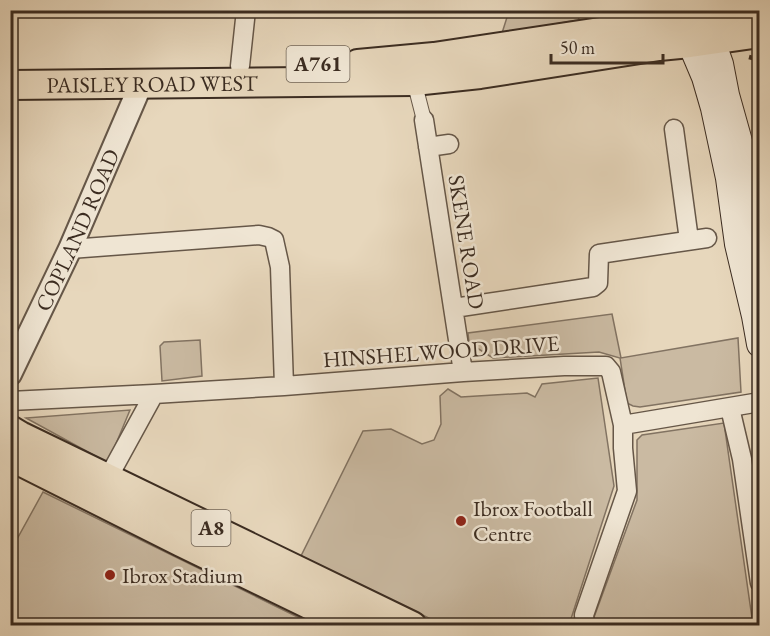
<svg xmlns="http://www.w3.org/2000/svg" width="770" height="636" font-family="'EB Garamond',serif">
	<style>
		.green { fill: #cabaa2; stroke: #827362; stroke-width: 1.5 }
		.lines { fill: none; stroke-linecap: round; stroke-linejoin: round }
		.pedestrian-casing { stroke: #665748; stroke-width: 16 }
		.minor-casing { stroke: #665748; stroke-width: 21 }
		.tertiary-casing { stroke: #665748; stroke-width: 26 }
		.secondary-casing { stroke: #3b2c21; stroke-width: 28 }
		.primary-casing { stroke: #3b2c21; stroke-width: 32 }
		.pedestrian { stroke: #efe5d3; stroke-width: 14 }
		.minor { stroke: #efe5d3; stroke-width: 18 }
		.tertiary { stroke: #efe5d3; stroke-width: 22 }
		.secondary { stroke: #efe5d3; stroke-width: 26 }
		.primary { stroke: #e7d7bc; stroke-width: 28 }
		.rail { stroke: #3b2c21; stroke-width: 4.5; stroke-dasharray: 10 10; stroke-linecap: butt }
		.poi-dot { fill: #8f2418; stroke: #efe5d3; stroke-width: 2 }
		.labels { text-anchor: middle; stroke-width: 5; stroke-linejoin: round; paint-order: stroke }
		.shield { fill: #efe5d3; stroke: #716456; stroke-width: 1.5 }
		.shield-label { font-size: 21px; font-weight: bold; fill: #3b2c21 }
		.street-label { font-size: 22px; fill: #3b2c21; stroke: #efe5d3 }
		.poi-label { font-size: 22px; fill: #3b2c21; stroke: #efe5d3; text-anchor: start }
	</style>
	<rect width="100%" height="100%" fill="#e7d7bc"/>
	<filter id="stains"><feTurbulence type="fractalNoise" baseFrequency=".00333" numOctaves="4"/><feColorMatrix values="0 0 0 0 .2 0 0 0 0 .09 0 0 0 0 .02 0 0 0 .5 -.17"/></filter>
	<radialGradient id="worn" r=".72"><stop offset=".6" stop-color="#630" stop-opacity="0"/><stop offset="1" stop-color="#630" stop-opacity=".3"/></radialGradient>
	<!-- green -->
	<path class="green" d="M509 11H582L578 20 502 33Z
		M612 314 621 358 738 338 741 392 640 407 633 406 627 403 620 358 599 352 493 358 469 343 468 333Z
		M200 340 202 376 162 381 160 346 164 342Z
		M598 378 614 486 569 625H443L301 556 363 431 391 429 422 444 434 440 441 424 440 396 448 389 461 397 527 393 535 397 542 384Z
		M130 410 108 463 26 418Z
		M724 423 753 625 594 626 593 620 637 500V440L642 435Z
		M43 492 314 625H11V550Z"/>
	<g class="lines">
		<defs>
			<path id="pedestrian" d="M414 81 424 120"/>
			<path id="minor" d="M240 66 246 10
				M424 120 463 372
				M674 129 689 240
				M428 147 449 144
				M70 249 259 235 268 237 274 240 280 267 284 386
				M454 308 593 287 598 283 599 254 707 238
				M10 401 154 394 284 386 463 372 564 366H606L611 372 623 425V448L627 491 584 615 585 626
				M730 408 742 459 760 583
				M623 425 760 402
				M103 487 154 394"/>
			<g id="tertiary">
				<path id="s1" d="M10 374 70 249 141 84"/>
			</g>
			<path id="secondary" d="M705 22 720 64 726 95 740 145 751 200 757 242 756 279
				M683 25 705 77 714 108 729 178 738 244 755 316 760 344"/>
			<g id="primary">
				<path d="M358 64 434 57 747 10"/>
				<path id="s2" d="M10 85 414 81 480 74 659 46 690 43 760 33"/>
				<path d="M10 430 20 436 412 626"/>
				<path d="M10 456 181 542 354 626"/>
			</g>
		</defs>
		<!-- pedestrian casing -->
		<use href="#pedestrian" class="pedestrian-casing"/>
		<!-- minor casing -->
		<use href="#minor" class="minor-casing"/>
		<!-- tertiary casing -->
		<use href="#tertiary" class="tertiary-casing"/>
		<!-- secondary casing -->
		<use href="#secondary" class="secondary-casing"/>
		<!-- primary casing -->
		<use href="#primary" class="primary-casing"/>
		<!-- pedestrian -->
		<use href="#pedestrian" class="pedestrian"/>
		<!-- minor -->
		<use href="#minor" class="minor"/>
		<!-- tertiary -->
		<use href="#tertiary" class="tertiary"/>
		<!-- secondary -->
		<use href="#secondary" class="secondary"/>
		<!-- primary -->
		<use href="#primary" class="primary"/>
		<!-- rail -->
		<path class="rail" d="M749 57 760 60"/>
	</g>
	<!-- markers -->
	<g class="poi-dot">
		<circle cx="461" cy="521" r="6"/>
		<circle cx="110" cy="575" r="6"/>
	</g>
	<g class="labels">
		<!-- shield labels -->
		<g class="shield">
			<rect x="286.5" y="46" width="63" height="36" rx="4.5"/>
			<rect x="191.5" y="510" width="39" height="36" rx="4.5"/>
		</g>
		<g class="shield-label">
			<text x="318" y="71">A761</text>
			<text x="211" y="535">A8</text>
		</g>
		<!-- street labels -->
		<g class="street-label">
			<text dy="8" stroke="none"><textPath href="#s2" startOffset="142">PAISLEY ROAD WEST</textPath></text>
			<text dy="8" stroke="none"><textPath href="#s1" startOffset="159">COPLAND ROAD</textPath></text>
			<text transform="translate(467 242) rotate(81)" y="8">SKENE ROAD</text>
			<text transform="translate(441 351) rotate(-4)" y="8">HINSHELWOOD DRIVE</text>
		</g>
		<!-- poi labels -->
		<g class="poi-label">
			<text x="473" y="516">Ibrox Football<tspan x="473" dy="25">Centre</tspan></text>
			<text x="122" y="583">Ibrox Stadium</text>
		</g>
	</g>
	<!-- margin -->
	<rect width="770" height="636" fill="none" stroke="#e7d7bc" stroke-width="36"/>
	<rect x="12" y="12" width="746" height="612" fill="none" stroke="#3b2c21" stroke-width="3"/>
	<rect x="18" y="18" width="734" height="600" fill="none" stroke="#3b2c21" stroke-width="1.5"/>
	<!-- scale -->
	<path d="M551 54v9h112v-9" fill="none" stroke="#3b2c21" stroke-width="3"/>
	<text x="560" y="54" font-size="18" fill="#3b2c21" stroke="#efe5d3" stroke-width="4.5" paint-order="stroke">50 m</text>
	<rect width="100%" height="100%" filter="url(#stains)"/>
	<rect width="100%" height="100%" fill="url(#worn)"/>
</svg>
